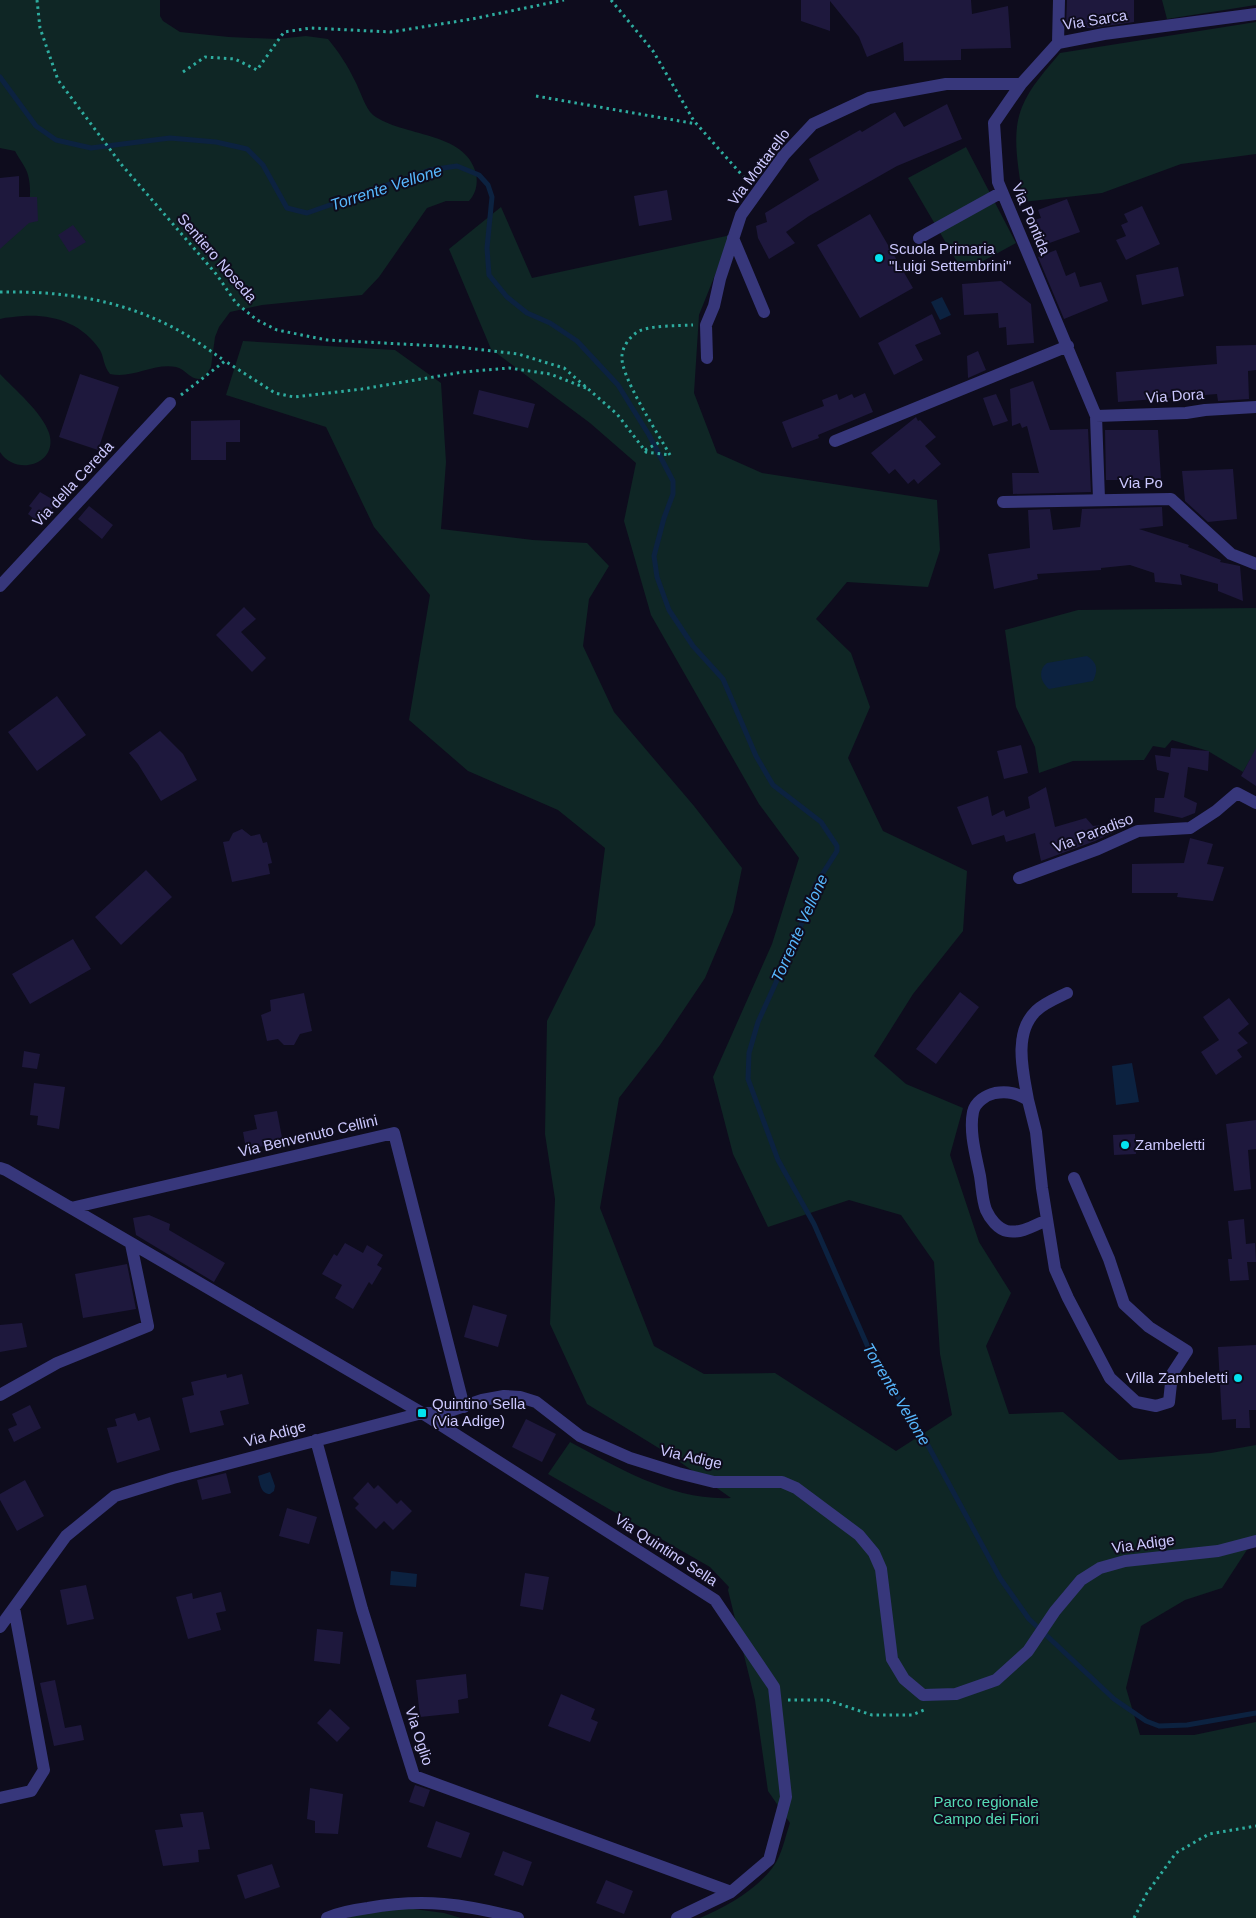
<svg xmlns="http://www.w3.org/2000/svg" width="1256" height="1918" font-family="Arial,sans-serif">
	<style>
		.green { fill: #0f2625 }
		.water { fill: #0c2240 }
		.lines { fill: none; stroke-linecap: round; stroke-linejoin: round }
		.stream { stroke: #0c2240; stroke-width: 5 }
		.building { fill: #1e183d }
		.path { stroke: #2eac9f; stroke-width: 3; stroke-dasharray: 2.5 4; stroke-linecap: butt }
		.minor { stroke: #37377b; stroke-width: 12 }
		.poi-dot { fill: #03e2ef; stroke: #0e0c1d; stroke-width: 2 }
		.labels { text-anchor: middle; stroke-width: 4; stroke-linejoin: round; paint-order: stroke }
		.street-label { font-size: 15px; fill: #ccc8fe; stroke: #0e0c1d }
		.poi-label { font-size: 15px; fill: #ccc8fe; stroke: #0e0c1d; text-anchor: start }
		.park-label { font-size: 15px; fill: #56dcb5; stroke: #0e0c1d }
		.water-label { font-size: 16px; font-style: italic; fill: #57b7fd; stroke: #0e0c1d }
	</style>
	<rect width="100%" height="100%" fill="#0e0c1d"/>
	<!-- green -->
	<path class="green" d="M0 0H160V16L163 21 180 32 229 37 277 39 306 36 328 39C338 51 348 66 355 81 360 90 365 108 373 115 402 137 465 131 476 173 478 184 476 193 469 201H446L427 208 379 277 362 295 262 305 230 312 219 327 215 337 211 367 204 378C192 383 186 369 176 367 153 363 133 379 110 374 103 365 104 357 100 350 82 323 53 314 23 316 15 317 7 317 0 319V247C24 234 35 202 28 175 26 167 19 159 15 151L0 148Z
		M1162 0H1256V5L1167 19Z
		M1256 22V154L1181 164 1102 193 1023 202C1020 173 1010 136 1022 107 1030 87 1046 70 1060 53Z
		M966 147 1016 243 963 272 908 178Z
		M501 207 532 278 731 235 699 315 694 393 717 453 762 473 937 500 940 550 928 587 847 582 816 619 851 653 870 707 848 758 883 831 967 871 963 931 913 994 874 1056 906 1084 963 1108 950 1155 979 1242 1011 1293 986 1346 1009 1414 1063 1412 1119 1460 1211 1453 1256 1445V1536L1222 1588 1185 1600 1141 1626 1126 1688 1140 1735H1194L1256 1722V1918H700C726 1907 756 1890 773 1867 782 1855 785 1837 790 1823L768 1791 755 1700 728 1590 729 1587 710 1567 548 1474 570 1442C619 1468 673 1501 731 1498L670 1455 587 1404 550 1324 555 1199 545 1134 547 1021 595 925 605 848 558 810 468 771 409 720 430 595 374 527 326 427 226 395 243 341 395 350 441 383 446 462 441 529 533 540 587 543 609 566 589 599 583 646 614 712 694 806 742 868 733 912 705 978 660 1045 619 1098 600 1208 654 1346 704 1374 775 1373 896 1451 952 1415 940 1354 934 1262 901 1215 849 1200 768 1227 733 1154 713 1077 772 944 799 858 759 804 651 615 624 521 636 463 590 423 491 349 449 249Z
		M0 374C15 390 42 412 49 433 59 464 16 477 0 452Z
		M1256 608V763L1251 758 1243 772 1208 751 1172 740 1165 748 1153 746 1144 760 1073 761 1039 773 1035 747 1016 707 1005 630 1078 610Z
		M406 1908 444 1913 461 1918H347L360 1914Z"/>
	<!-- water -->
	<path class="water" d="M942 297 951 315 940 320 931 302Z
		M1087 656C1098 663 1098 670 1093 681L1049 689C1041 682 1037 671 1047 663Z
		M1132 1063 1139 1102 1116 1105 1112 1066Z
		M270 1472 275 1486 274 1491 270 1494C261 1494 260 1484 258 1476Z
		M391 1571 417 1574 416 1587 390 1585Z"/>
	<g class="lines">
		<!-- stream -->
		<path class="stream" d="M0 77 36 126 56 140 91 148 170 138 216 142 247 149 263 165 287 208 307 213 430 170 457 166 479 175 488 185 492 197 487 248 489 275 507 297 527 313 550 323 577 341 618 385 649 435 673 481V494L664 518 654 556 657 577 669 610 693 646 723 679 756 756 773 785 821 822 837 846V851L816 884 797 936 758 1022 749 1053 748 1079 778 1160 814 1224 875 1363 918 1427 1000 1578 1029 1619 1114 1699 1146 1721 1159 1726 1187 1725 1256 1713"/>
	</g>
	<!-- building -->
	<path class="building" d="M801 0H971L972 14 1008 6 1011 48 961 49V60L904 61 903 42 867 57 859 37 830 1V31L801 21Z
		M1067 0H1134V22L1092 28H1066Z
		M947 104 962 139 897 166 809 216 786 232 795 243 769 259 758 238 756 226 767 222 765 213 819 180 809 159 860 130 862 132 895 112 904 127Z
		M19 176V197H37L38 221 29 223 0 249V178Z
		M667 190 672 220 639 226 634 196Z
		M1067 199 1080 232 1044 245 1034 220 1041 218 1038 210Z
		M1142 206 1160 244 1126 260 1116 240 1126 236 1121 225 1128 222 1124 214Z
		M870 214 913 288 860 318 817 245Z
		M73 225 86 242 69 252 58 235Z
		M1056 250 1066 276 1075 272 1080 287 1101 282 1108 301 1064 319 1038 257Z
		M1178 267 1184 296 1142 305 1136 275Z
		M1001 281 1031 304 1034 343 1007 345 1006 327 999 328 998 313 964 315 962 284Z
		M932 314 941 334 915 345 923 360 894 375 878 343Z
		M1256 345V370L1248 371 1249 399 1218 401 1217 394 1118 402 1116 372 1217 364 1216 346Z
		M978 351 986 370 968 378 967 356Z
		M80 374 119 387 98 450 59 437Z
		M1033 381 1050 430 1088 429 1091 492 1013 494 1012 473H1039L1027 426 1022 428 1020 423 1012 426 1010 389Z
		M479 390 535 404 528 428 473 414Z
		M865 393 873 412 818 435 819 438 792 448 782 422 824 406 822 400 837 394 839 400 852 394 854 398Z
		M996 394 1008 421 993 426 983 398Z
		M916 417 918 421 920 420 936 437 925 446 941 464 918 484 914 479 908 484 895 469 889 474 871 453Z
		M240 420V442H226V460H191V421Z
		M1105 430H1158L1161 480H1106Z
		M1233 469 1237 519 1208 522 1185 501 1182 471Z
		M40 492 57 502 41 524 28 514 32 508 29 506Z
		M89 506 113 525 102 539 78 519Z
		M1162 507 1163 526 1139 529 1189 545 1188 547 1221 560 1220 562 1240 566 1243 601 1218 591V584L1180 574 1182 585 1155 582 1154 573 1130 565 1101 568V570L1037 574 1038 579 994 589 988 554 1030 548 1028 510 1050 509 1053 530 1080 527 1082 509Z
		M244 607 256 619 241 632 266 658 252 672 216 635Z
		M57 696 86 735 37 771 8 732Z
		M160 731 183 754 197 780 161 801 138 764 129 753Z
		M1021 745 1028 773 1004 779 997 751Z
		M1171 748 1209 751 1208 771 1188 767 1184 797 1197 803 1195 813 1182 818 1154 812 1155 798H1164L1169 773 1157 770 1155 755 1170 757Z
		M1256 748V786L1241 776Z
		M1046 787 1055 827 1086 818 1093 826 1134 821V823L1095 841 1041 861 1035 833 1006 842 1004 835 972 845 957 807 988 796 992 816 1004 810 1006 817 1030 808 1028 797Z
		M242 829 251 836 260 834 263 843 267 842 272 863 268 864 270 874 232 882 223 842 229 841 233 833Z
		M1190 838 1213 844 1207 864 1224 867 1213 901 1177 897 1178 893H1132V864L1184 863Z
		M146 870 172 897 121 945 95 917Z
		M73 939 91 969 30 1004 12 974Z
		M960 992 979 1007 936 1064 916 1049Z
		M304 993 312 1031 300 1034 294 1045H284L278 1039 267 1041 261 1015 271 1011 270 1000Z
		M1229 998 1249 1024 1238 1033 1248 1043 1237 1050 1242 1057 1216 1075 1201 1052 1219 1040 1203 1017Z
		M24 1051 40 1054 37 1069 22 1067Z
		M34 1083 65 1087 59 1129 37 1125 38 1116 30 1115Z
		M277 1111 283 1143 246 1149 243 1132 257 1129 254 1115Z
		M1256 1120V1149L1248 1150 1251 1189 1234 1191 1226 1124Z
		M1135 1134 1136 1154 1114 1155 1113 1135Z
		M149 1215 170 1224 169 1230 225 1263 214 1282 136 1235 133 1218Z
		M1244 1219 1246 1244 1255 1243 1256 1262H1247L1249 1280 1230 1281 1228 1259H1232L1228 1221Z
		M345 1243 363 1253 367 1245 383 1255 377 1265 382 1268 372 1285 369 1282 353 1309 335 1298 342 1285 322 1274 334 1254 337 1256Z
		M127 1264 136 1309 83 1318 75 1274Z
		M473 1305 507 1315 498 1347 464 1337Z
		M22 1323 27 1347 0 1352V1325Z
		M1256 1345V1410H1249L1250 1428H1236V1419L1222 1420 1218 1347Z
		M226 1374 227 1378 242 1374 249 1404 220 1411 224 1425 190 1433 182 1398 194 1395 191 1382Z
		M30 1405 41 1428 14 1442 8 1429 17 1425 12 1414Z
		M135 1413 138 1421 150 1417 160 1450 117 1463 107 1428 117 1426 115 1419Z
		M526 1419 556 1434 542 1462 512 1447Z
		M226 1473 231 1493 202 1500 197 1480Z
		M25 1480 44 1516 17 1531 0 1500V1494Z
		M368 1482 374 1489 378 1485 397 1504 401 1500 412 1511 393 1530 384 1521 376 1529 355 1508 359 1504 353 1498Z
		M287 1508 317 1517 309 1544 279 1536Z
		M525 1573 549 1577 543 1610 520 1606Z
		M86 1585 94 1619 67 1625 60 1590Z
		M221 1592 226 1611 216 1613 221 1630 188 1639 176 1597 192 1593 193 1599Z
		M317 1629 343 1632 340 1664 314 1661Z
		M466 1674 468 1698 458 1700 459 1713 420 1717 416 1680Z
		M55 1680 65 1728 81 1725 84 1740 54 1746 40 1683Z
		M561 1694 595 1709 591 1719 598 1722 590 1742 548 1726Z
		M330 1709 350 1728 337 1742 317 1723Z
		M415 1785 430 1790 424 1807 409 1802Z
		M310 1788 343 1794 338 1834 315 1833V1821L307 1819Z
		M203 1812 210 1849 198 1850 199 1862 163 1866 155 1830 183 1827 180 1814Z
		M436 1821 470 1833 461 1858 427 1847Z
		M503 1851 532 1862 523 1886 494 1875Z
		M272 1864 280 1887 245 1899 237 1875Z
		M606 1880 633 1891 624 1914 596 1903Z"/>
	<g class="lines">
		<!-- path -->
		<path class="path" d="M37 0 40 28 58 80 121 164 217 275 236 303 257 320 277 330 327 340 458 347 518 354 564 368 617 414 646 452 670 455
			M611 0 653 51 694 121 749 183
			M183 72 205 57 235 59 257 70 284 32 311 28 391 32 472 19 564 0
			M536 96 697 124
			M0 292C57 291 112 298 164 323 186 333 206 348 225 361
			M181 395 225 361 275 393 294 397 362 389 463 372 509 368 550 374 586 388
			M645 450 662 441
			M670 455C659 435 619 375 622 355 623 346 630 336 639 331 653 325 677 326 693 325
			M788 1700H827L872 1715H912L924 1710
			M1134 1918 1147 1893 1176 1853 1209 1834 1256 1826"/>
		<!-- minor -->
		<path class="minor" d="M1059 0 1058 43 1021 84 994 123 998 182 1096 416 1099 499
			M1058 43 1104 34 1256 14
			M733 238 764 312
			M919 238 1002 192
			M707 358 706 325 714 306 720 279 741 215 784 155 813 124 869 98 946 84H1021
			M1096 416 1186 413 1205 410 1256 407
			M835 441 1068 346
			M1003 502 1171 499 1231 554 1256 564
			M0 586 170 403
			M1019 878 1098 849 1138 831 1190 828 1216 811 1237 793 1256 803
			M1028 1100C1023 1072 1013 1033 1036 1011 1044 1003 1057 998 1067 993
			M0 1168 6 1170 422 1413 715 1600 774 1687 786 1797 769 1860 731 1892 677 1918
			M71 1208 394 1133 464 1407
			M1047 1220C1035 1225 1021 1234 1007 1231 998 1229 990 1219 986 1210 982 1199 982 1188 980 1176 976 1156 969 1132 973 1112 975 1102 986 1095 995 1093 1008 1091 1017 1093 1028 1100L1036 1132 1042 1188 1055 1269 1068 1298 1110 1378 1136 1402 1156 1406 1169 1402 1172 1374 1187 1351 1149 1327 1124 1304 1109 1259 1074 1178
			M0 1395 57 1363 148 1326 131 1244
			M316 1440 362 1609 414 1776 731 1892
			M0 1627 66 1536 115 1496 173 1478 422 1413H444L482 1400 504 1396 520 1397 536 1402 580 1436 630 1458 678 1473 714 1482H782L796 1488 859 1535 874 1553 881 1569 892 1659 904 1679 923 1695 956 1694 996 1680 1028 1651 1055 1611 1081 1580 1100 1568 1125 1561 1218 1551 1256 1541
			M0 1798 31 1791 44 1770 14 1608
			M327 1918C340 1912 353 1910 368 1908 424 1898 464 1904 518 1918"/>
	</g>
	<!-- markers -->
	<g class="poi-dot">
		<circle cx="879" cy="258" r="5"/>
		<circle cx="1125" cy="1145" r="5"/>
		<circle cx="1238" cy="1378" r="5"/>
		<rect x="417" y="1408" width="10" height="10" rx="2.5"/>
	</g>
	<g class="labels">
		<!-- street labels -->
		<g class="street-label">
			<text transform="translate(1095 20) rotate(-9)" y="5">Via Sarca</text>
			<text transform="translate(759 167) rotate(-53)" y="5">Via Mottarello</text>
			<text transform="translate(1031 219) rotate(67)" y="5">Via Pontida</text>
			<text transform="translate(217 258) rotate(49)" y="5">Sentiero Noseda</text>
			<text transform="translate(1175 396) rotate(-4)" y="5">Via Dora</text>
			<text x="1141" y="488">Via Po</text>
			<text transform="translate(73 484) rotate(-47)" y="5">Via della Cereda</text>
			<text transform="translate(1093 833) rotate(-21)" y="5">Via Paradiso</text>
			<text transform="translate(308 1136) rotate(-13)" y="5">Via Benvenuto Cellini</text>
			<text transform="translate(275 1434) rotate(-15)" y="5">Via Adige</text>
			<text transform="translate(691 1457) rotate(13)" y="5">Via Adige</text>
			<text transform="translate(1143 1544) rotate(-8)" y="5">Via Adige</text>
			<text transform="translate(666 1550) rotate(33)" y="5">Via Quintino Sella</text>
			<text transform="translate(419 1736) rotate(72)" y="5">Via Oglio</text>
		</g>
		<!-- poi labels -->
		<g class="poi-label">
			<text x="889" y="254">Scuola Primaria<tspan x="889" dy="17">"Luigi Settembrini"</tspan></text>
			<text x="1135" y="1150">Zambeletti</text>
			<text x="1228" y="1383" text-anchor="end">Villa Zambeletti</text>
			<text x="432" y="1409">Quintino Sella<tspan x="432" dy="17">(Via Adige)</tspan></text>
		</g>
		<!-- park labels -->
		<g class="park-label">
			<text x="986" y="1807">Parco regionale<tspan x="986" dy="17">Campo dei Fiori</tspan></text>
		</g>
		<!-- water labels -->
		<g class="water-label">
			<text transform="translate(386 187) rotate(-18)" y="6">Torrente Vellone</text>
			<text transform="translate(799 928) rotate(-66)" y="6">Torrente Vellone</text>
			<text transform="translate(897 1394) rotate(59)" y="6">Torrente Vellone</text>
		</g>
	</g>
</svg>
